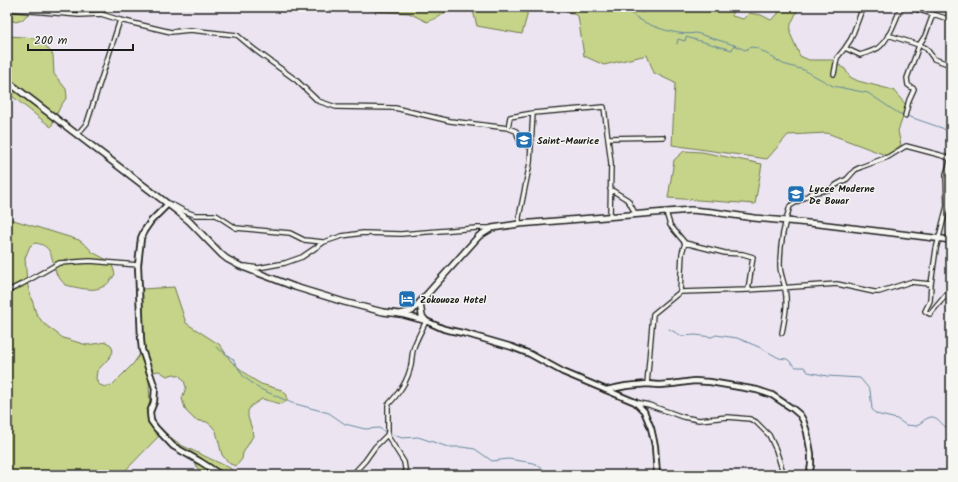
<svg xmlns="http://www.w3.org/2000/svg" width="958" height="482" font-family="Kalam,sans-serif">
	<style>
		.green { fill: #c5d488; stroke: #707852 }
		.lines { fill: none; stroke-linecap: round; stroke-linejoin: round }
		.stream { stroke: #65869e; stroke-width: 1 }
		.minor-casing { stroke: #1c1c1c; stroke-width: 6 }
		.tertiary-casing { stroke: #1c1c1c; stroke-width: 8 }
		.secondary-casing { stroke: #1c1c1c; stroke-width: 8 }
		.minor { stroke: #f6f6f2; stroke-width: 3.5 }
		.tertiary { stroke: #f6f6f2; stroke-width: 4.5 }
		.secondary { stroke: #f6f6f2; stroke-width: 5 }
		.labels { text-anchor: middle; stroke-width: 3; stroke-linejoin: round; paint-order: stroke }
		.poi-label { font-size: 10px; font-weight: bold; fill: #1c1c1c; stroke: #f6f6f2; text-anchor: start }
	</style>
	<rect width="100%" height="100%" fill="#ece5f1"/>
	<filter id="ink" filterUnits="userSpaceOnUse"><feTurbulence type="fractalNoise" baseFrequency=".025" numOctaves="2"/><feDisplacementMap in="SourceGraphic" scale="8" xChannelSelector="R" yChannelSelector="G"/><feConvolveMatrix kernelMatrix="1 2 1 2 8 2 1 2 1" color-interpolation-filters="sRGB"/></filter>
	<g filter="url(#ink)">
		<!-- green -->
		<path class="green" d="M7 7H43L39 10 27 15 22 20 16 22 7 19Z
			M370 7H527V16L522 34 477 26 473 11 468 7 449 9 439 17 427 22 409 13 374 11Z
			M557 7H635L643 13 648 7H662L669 12 682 7H705L711 9 712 7H732V16L743 19 749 13 761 15 771 20 778 14 779 7H799L791 24 790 33 800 56 809 60H832L845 69 850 77 858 81 893 90 907 106 898 131 901 145 888 156 827 133 788 135 767 159 672 145 675 83 654 73 647 55 604 65 584 56 578 16Z
			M7 35 10 36 35 38 45 45 53 55 54 74 66 89 67 97 60 107 51 127 7 92Z
			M684 151 702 152 762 164 755 204 668 198 674 160Z
			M7 218 79 240 88 247 92 252 111 262 115 274C103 296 85 289 65 285 63 282 59 278 57 275 51 261 54 245 35 243L30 246 25 258 27 283 36 313 43 323 63 338 87 345 106 342 111 345 113 351 110 357 97 371 96 378 98 384 105 387 111 386 133 364 140 354 142 289 174 287 186 323 220 345 231 361 251 378 261 384 282 390 287 395V401L281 404 262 399 251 406 248 411V417L252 429 253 436 243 453 242 459 236 466 230 464 222 455 216 431 212 426 207 422 195 420 186 411 182 399 186 387 184 381 180 376 174 374 167 376 159 371 152 372 149 377 150 421 181 445 230 468 237 475H202L194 462 159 436 121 475H7Z"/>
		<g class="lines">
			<!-- stream -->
			<path class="stream" d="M623 7C630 12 636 18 644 22 658 29 681 36 696 33L734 45 745 50 751 47 757 48 783 64 804 70 833 86 868 93 898 113 904 115
				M677 44 678 39 685 41 686 37 732 50 734 45
				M907 116 942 128 951 133
				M669 329 682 336 695 335 712 337 716 335 737 338 759 347 779 358 787 359 796 367H804L808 372 827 376 860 378 870 390 872 409 876 414 897 419 906 425 917 426C936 409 935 419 951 432
				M216 347 233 359 243 376 258 388 292 403 329 413 345 424 365 429 379 428 386 432
				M389 433 402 438 418 437 448 447H462L475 449 492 461 508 459 534 463 546 471 559 475"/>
			<defs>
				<path id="minor" d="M909 7 933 14 951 20
					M7 9 79 15 101 14 120 20 171 32 190 30 237 35 255 50 296 80 318 101 336 107 395 108 450 121 508 128 510 117 533 113 604 107 611 163 610 217
					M888 35 919 45 926 48 934 59 951 65
					M845 48 860 55C866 53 873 51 878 48 889 40 896 19 901 7
					M834 74 837 58 845 48 851 39 863 7
					M905 116 909 100 914 89 908 85 907 78 916 54 919 45 925 36 933 14
					M508 128 516 131 520 142 530 147
					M76 134 81 130 87 123 120 20
					M608 138 663 137
					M951 159 946 174 947 206 936 249 931 284 930 301 925 311 926 312 930 314 951 289
					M610 189 628 200 636 215
					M169 204 175 206 184 211 195 215H216L236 228 290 233 304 240 323 242
					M666 212 670 225 685 243 725 253 743 254 753 257 748 290
					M519 224V217L530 163 533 113
					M245 266 258 268 285 263 302 257 324 242 342 236 363 233 401 234 477 228H491
					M7 290H10L22 284 59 263 90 261 138 265
					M680 292 748 290 837 284 874 292H879L910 282 931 284
					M782 333C785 316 788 306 785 289 784 280 780 275 780 265 780 246 784 224 790 206L812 193 831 189 836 185 847 179 855 170 861 167 888 157 906 146 940 155 951 159
					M647 384 653 314 680 292 682 253 685 243
					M635 402 649 405 683 417 699 420 728 417 750 419 756 422 769 435 776 450 782 469 786 475
					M387 435 404 462 406 475
					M352 475 365 461 375 447 387 435 388 432V405C399 393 408 381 411 365 412 359 412 352 414 347 417 338 422 330 426 321"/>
				<path id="tertiary" d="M168 204 151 221 144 231 141 238 138 265 141 340 142 350 155 388 154 402 150 412 151 421 156 428 173 446 201 462 221 475
					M400 314 426 321 444 329 467 334 512 347 530 354 563 372 635 402 644 411 651 428 655 446 657 475
					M606 390 626 386 647 384 659 385 672 384 694 381 710 382 757 390 772 395 793 409 800 415 803 420 807 432 811 454V465L809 475"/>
				<path id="secondary" d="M7 81 177 211 189 221 222 255 227 259 240 266 295 287 344 302 383 312 400 314 412 311 470 246 479 236 492 228 519 224 691 210 713 212 754 218 819 224 951 240
					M420 303 422 316 426 321"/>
			</defs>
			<!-- minor casing -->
			<use href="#minor" class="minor-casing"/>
			<!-- tertiary casing -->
			<use href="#tertiary" class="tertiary-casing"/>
			<!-- secondary casing -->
			<use href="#secondary" class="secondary-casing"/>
			<!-- minor -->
			<use href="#minor" class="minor"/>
			<!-- tertiary -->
			<use href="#tertiary" class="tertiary"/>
			<!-- secondary -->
			<use href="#secondary" class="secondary"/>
		</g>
	</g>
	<!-- icons -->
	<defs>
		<symbol id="school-square" viewBox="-11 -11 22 22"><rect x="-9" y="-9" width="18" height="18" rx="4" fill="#1f6fb2" stroke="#f6f6f2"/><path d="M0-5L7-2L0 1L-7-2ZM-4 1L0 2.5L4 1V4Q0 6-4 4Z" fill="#fff"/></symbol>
		<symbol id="hotel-square" viewBox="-11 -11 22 22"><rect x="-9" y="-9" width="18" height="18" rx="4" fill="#1f6fb2" stroke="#f6f6f2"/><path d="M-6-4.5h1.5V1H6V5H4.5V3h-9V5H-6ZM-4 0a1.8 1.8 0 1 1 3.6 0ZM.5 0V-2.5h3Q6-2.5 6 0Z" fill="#fff"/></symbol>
	</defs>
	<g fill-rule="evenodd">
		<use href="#school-square" x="514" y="130" width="20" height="20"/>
		<use href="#school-square" x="786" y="184" width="20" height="20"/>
		<use href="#hotel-square" x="397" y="289" width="20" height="20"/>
	</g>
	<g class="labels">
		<!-- poi labels -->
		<g class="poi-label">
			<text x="537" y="144">Saint-Maurice</text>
			<text x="809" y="192">Lycee Moderne<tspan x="809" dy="12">De Bouar</tspan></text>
			<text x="420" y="303">Zokouozo Hotel</text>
		</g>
	</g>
	<!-- margin -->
	<rect width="958" height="482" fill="none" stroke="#f6f6f2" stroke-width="24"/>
	<rect x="12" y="12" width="934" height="458" fill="none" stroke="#1c1c1c" stroke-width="1.5" filter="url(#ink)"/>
	<!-- scale -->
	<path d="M28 44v6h105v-6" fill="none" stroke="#1c1c1c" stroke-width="2"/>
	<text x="34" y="44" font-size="12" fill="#1c1c1c" stroke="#f6f6f2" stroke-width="3" paint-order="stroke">200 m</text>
</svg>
